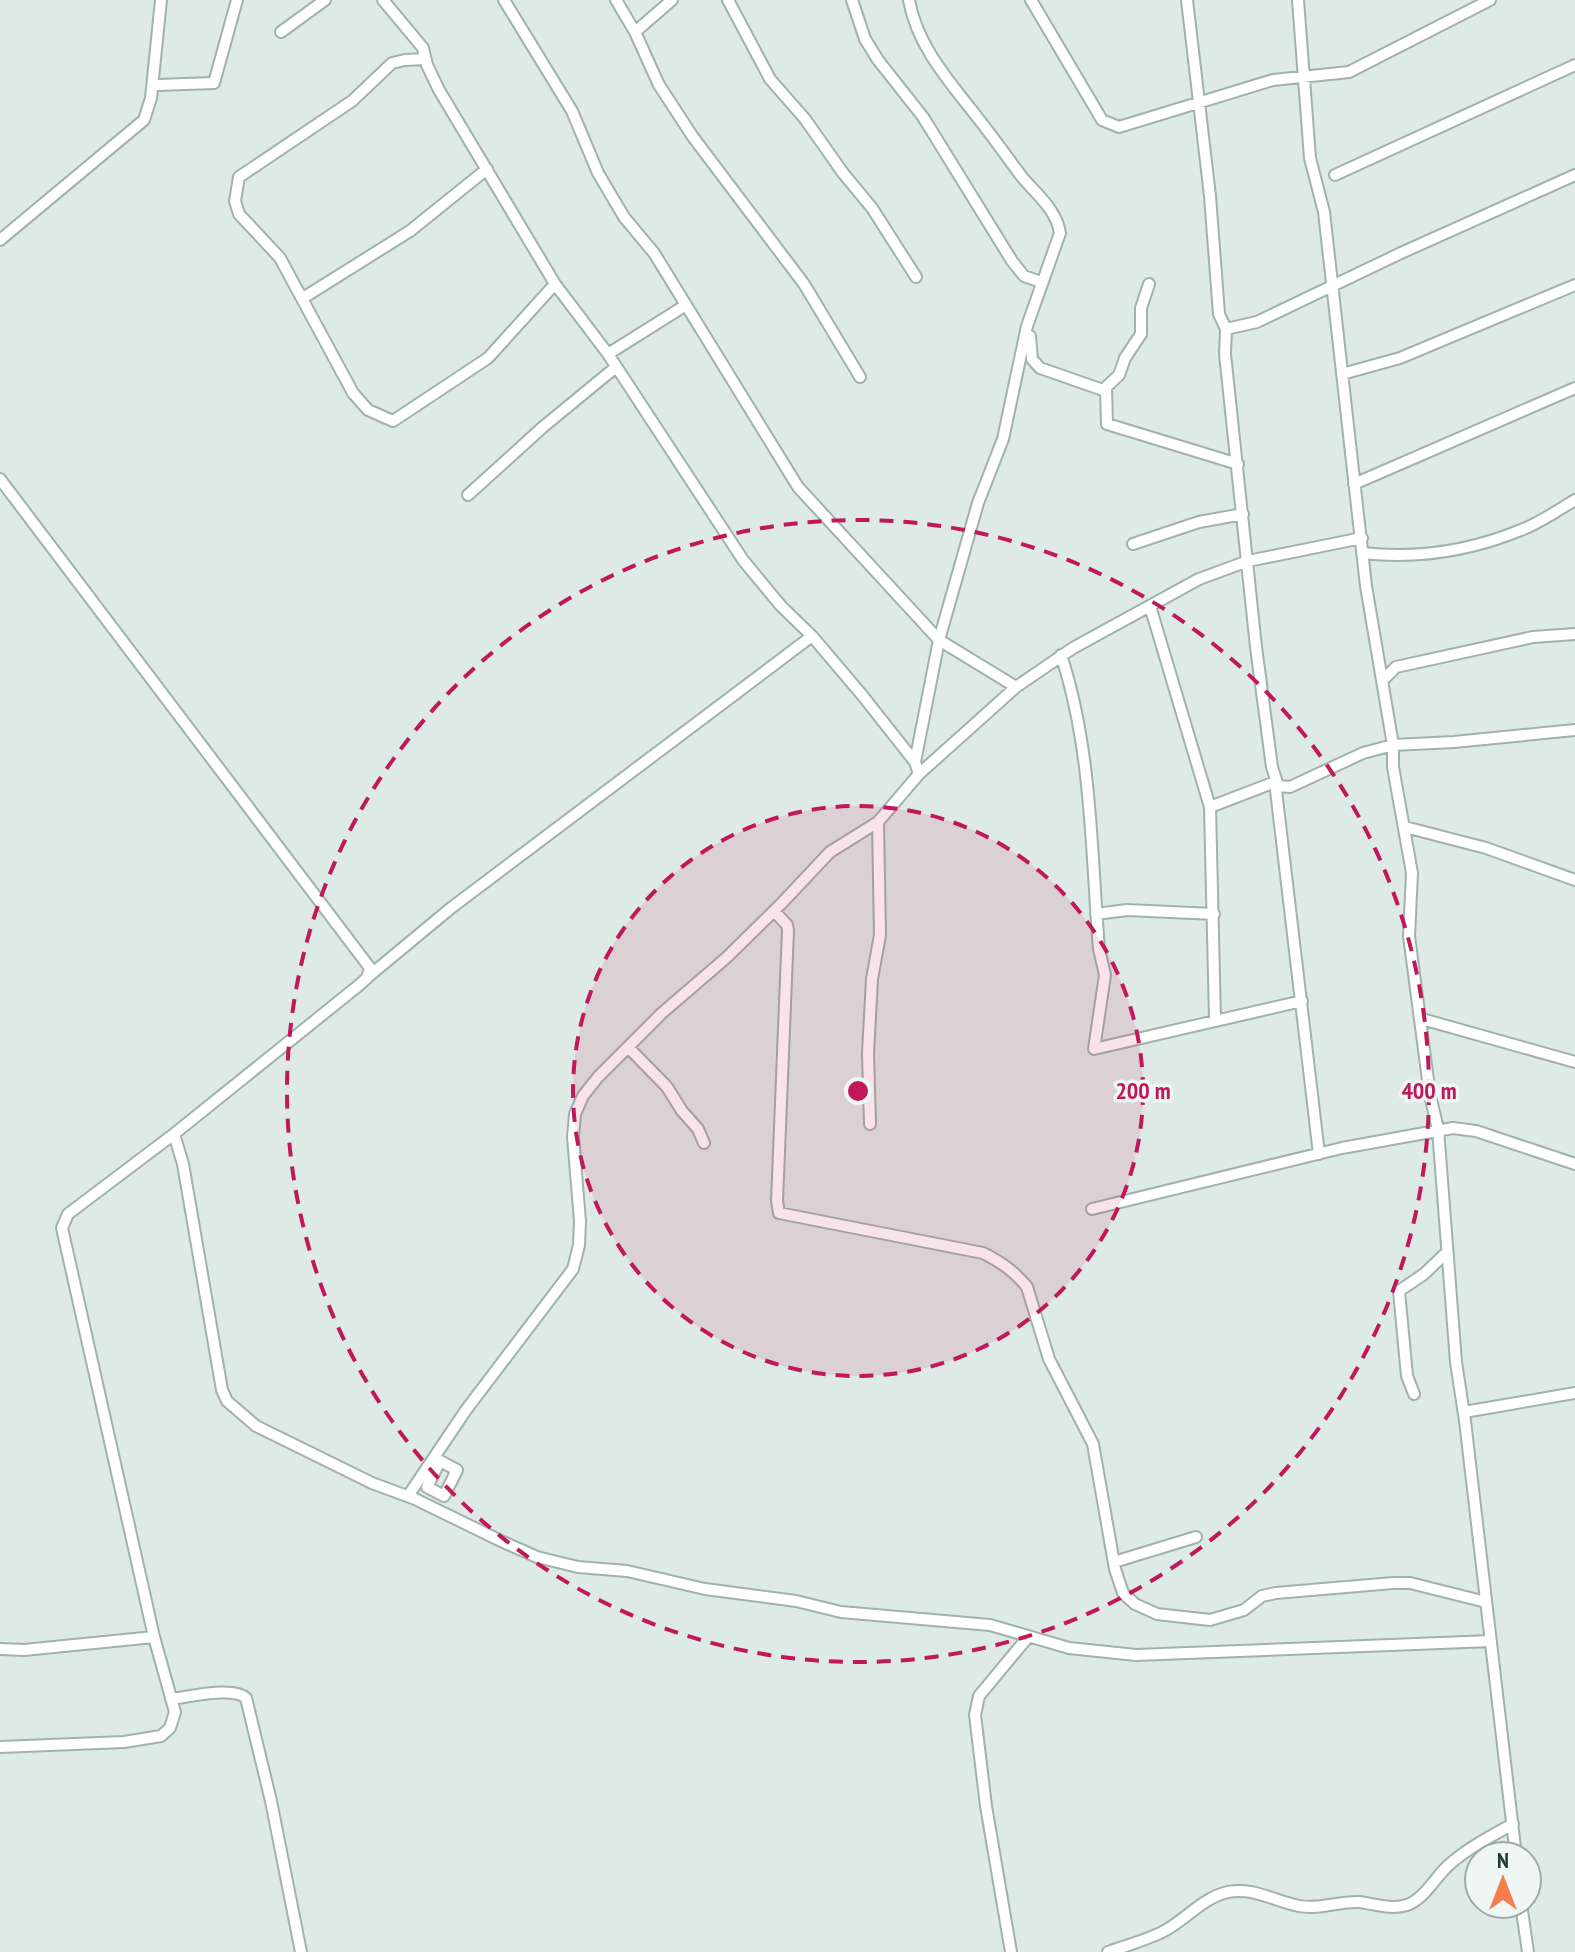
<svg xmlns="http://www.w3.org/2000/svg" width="1575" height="1952" font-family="'PT Sans Narrow',sans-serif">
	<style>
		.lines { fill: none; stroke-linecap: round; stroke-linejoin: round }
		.street-casing { stroke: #a1b2ac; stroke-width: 14 }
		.street { stroke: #fff; stroke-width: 10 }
		.ring { fill: none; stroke: #c2185b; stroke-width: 4; stroke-dasharray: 14 10 }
		.centre { fill: #c2185b; stroke: #eef7f3; stroke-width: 4 }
		.ring-label { font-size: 24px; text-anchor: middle; font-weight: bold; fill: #c2185b; stroke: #eef7f3; stroke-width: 7; stroke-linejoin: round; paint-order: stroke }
	</style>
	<rect width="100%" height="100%" fill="#deeae5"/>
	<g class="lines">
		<defs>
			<path id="street" d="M383 0 423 48 427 65 439 90 555 284 608 354 743 560 781 606 812 636 862 695 915 762 919 774
				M504 0 572 111 598 173 624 217 654 253 798 487 939 640 1016 687
				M616 0 635 32 659 85 693 137 804 284 860 377
				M728 0 770 79 805 119 843 173 872 208 916 277
				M852 0 865 39 878 60 923 117 1012 261 1024 276 1041 282
				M909 0C917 46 949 81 977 117 993 137 1007 157 1022 177 1037 195 1056 209 1060 233L1027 326 1003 439 978 503 939 640 915 762
				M1031 0 1102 120 1119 127 1273 80 1349 72 1490 0
				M1187 0 1210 196 1219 314 1226 329
				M1298 0 1310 158 1324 212 1366 586 1393 745V767L1412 873 1409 936 1430 1095 1438 1129 1456 1362 1465 1421 1516 1856
				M281 32 325 0
				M635 32 672 0
				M425 59 405 60 392 63 352 101 239 177 235 201 239 214 280 258 353 393 368 410 393 421 488 358 555 284
				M157 85 214 83 237 0
				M1335 175 1575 65
				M1575 175 1401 253 1257 322 1226 329 1225 354 1256 647 1272 767 1278 786 1290 787 1363 753 1393 745 1454 742 1575 730
				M0 240 144 120 151 98 161 0
				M303 298 410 231 487 169
				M1030 336 1032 359 1040 368 1103 390 1119 375 1125 358 1141 334V308L1149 284
				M608 354 686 305
				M1342 374 1400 358 1575 285
				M1106 388 1107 424 1238 464
				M0 479 370 968 367 978 358 986 174 1134 68 1214 62 1228 154 1637 24 1650 0 1649
				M1354 484 1575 388
				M468 495 543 427 616 367
				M1133 544 1199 522 1243 514
				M1363 553C1417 559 1470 551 1521 530 1540 523 1558 510 1575 500
				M1150 606 1210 807 1215 1019
				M1061 655C1092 749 1091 851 1099 949L1105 975 1094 1049 1302 1001
				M1384 679 1396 667 1533 637 1575 634
				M1210 807 1275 782 1319 1154
				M1405 827 1486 848 1575 880
				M774 911 787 925 788 930 777 1201 779 1213 983 1253C1001 1262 1014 1271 1027 1287L1049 1359 1093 1444 1115 1569 1123 1593 1135 1604 1157 1614 1210 1620 1244 1610 1262 1596 1276 1593 1393 1583H1410L1486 1602
				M1096 914 1127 910 1214 914
				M369 976 451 908 812 636
				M1422 1019 1575 1062
				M628 1047 667 1087 682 1111 698 1129 704 1143
				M870 1124 868 1053 872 979 880 935 878 822
				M174 1134 183 1164 222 1390 227 1401 256 1426 372 1483 415 1499 501 1541 537 1557 578 1567 627 1571 705 1589 796 1601 841 1612 990 1625 1069 1648 1136 1655 1491 1641
				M1092 1209 1342 1148 1453 1128 1476 1131 1575 1164
				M1414 1394 1407 1376 1399 1291 1424 1274 1447 1252
				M1464 1412 1575 1393
				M440 1461 457 1470 444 1496 427 1487Z
				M408 1496 466 1410 573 1269 579 1245 580 1221 573 1137 575 1114 583 1096 598 1077 662 1013 726 958 781 904 830 852 878 822 919 774 1016 687 1073 648 1199 579 1248 561 1362 538
				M1114 1562 1196 1537
				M171 1699C189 1697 233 1686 246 1698L271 1801 301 1952
				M0 1747 124 1742 161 1736 170 1728 175 1712 154 1637
				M1521 1904 1528 1952
				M1011 1952 986 1806 975 1715 979 1696 1028 1637
				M1108 1952C1127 1945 1148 1940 1166 1930 1186 1919 1204 1897 1228 1892 1254 1887 1274 1901 1299 1906 1320 1910 1338 1901 1359 1902 1375 1904 1391 1910 1407 1905 1426 1898 1436 1875 1451 1863 1470 1847 1491 1836 1513 1824"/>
		</defs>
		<!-- street casing -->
		<use href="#street" class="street-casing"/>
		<!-- street -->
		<use href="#street" class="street"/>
	</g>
	<!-- distance rings -->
	<circle cx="858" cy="1091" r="285" fill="#c2185b" fill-opacity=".12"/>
	<g class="ring">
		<circle cx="858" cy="1091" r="285"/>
		<circle cx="858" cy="1091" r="571"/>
	</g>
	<circle cx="858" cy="1091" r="12" class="centre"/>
	<g class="ring-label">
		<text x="1143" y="1099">200 m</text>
		<text x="1429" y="1099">400 m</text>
	</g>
	<!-- north arrow -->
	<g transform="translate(1503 1880)"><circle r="38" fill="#eef7f3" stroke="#9baba7" stroke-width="2"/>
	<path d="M0-6L14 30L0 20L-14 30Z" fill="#f67d50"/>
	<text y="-12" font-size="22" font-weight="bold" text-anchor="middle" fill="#1f3a34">N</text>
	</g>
</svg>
